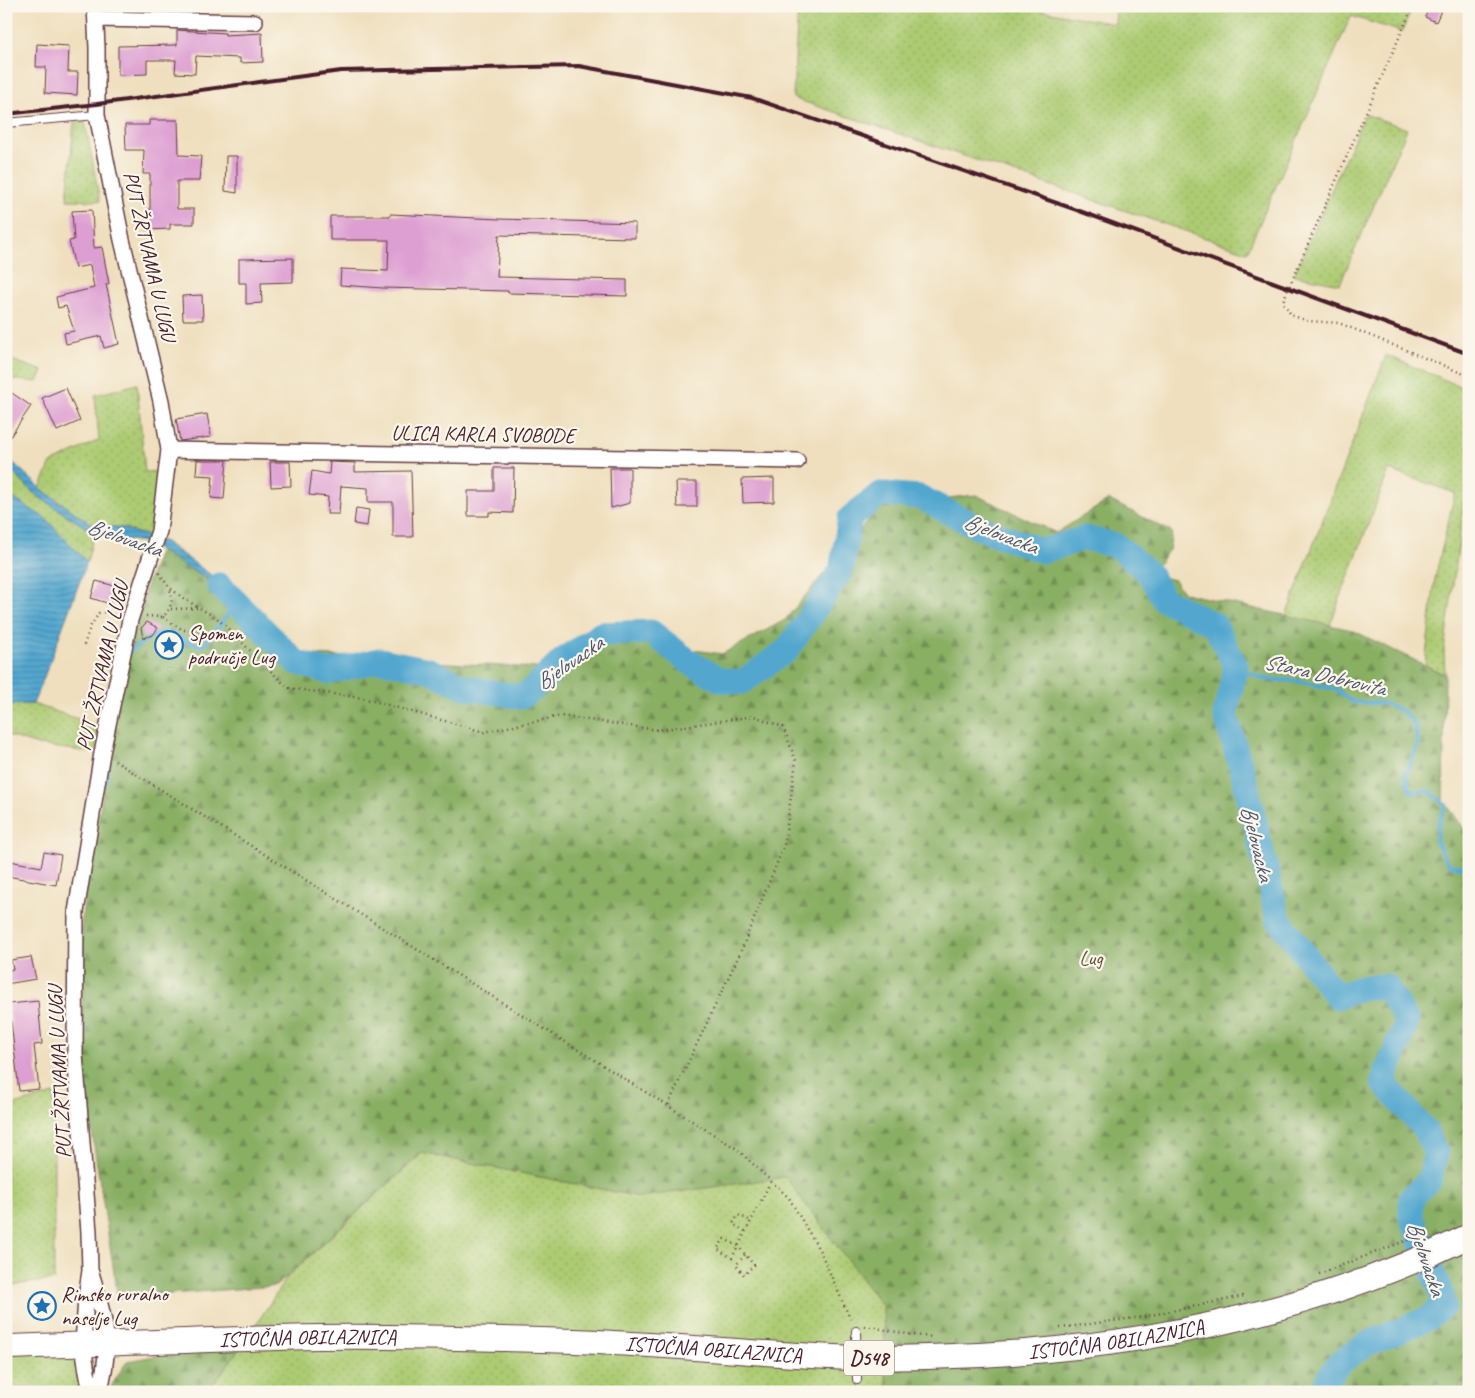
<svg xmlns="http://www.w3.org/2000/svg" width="1475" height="1398" font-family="Caveat,sans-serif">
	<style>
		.grass { fill: url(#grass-dots); stroke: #7b754e }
		.forest { fill: url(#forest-firs); stroke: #6a6748 }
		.water { fill: url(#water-rules); stroke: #4e637d }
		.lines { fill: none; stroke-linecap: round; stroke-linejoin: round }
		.stream { stroke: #53a7cf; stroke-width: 4.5 }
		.river { stroke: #53a7cf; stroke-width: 25 }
		.building { fill: #dd9ed2 }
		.lane-casing { stroke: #633c41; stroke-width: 10 }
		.street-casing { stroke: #633c41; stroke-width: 18 }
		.primary-casing { stroke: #633c41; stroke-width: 26 }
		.path { stroke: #633c41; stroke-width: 2.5; stroke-dasharray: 1 4; stroke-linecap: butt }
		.lane { stroke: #fff; stroke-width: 8 }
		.street { stroke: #fff; stroke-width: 15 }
		.primary { stroke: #fff; stroke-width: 24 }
		.rail { stroke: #4a1f2b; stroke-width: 4 }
		.labels { text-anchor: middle; stroke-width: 4.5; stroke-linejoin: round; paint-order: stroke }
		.shield { fill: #fbf7ec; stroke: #7f6065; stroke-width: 1 }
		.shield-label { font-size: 20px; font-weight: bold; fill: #4a1f2b }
		.street-label { font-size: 21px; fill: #4a1f2b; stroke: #fbf7ec }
		.poi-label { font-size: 21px; fill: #4a1f2b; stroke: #fbf7ec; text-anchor: start }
		.park-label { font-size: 21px; fill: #675340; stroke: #fbf7ec }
		.water-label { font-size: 22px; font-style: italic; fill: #4e556d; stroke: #fbf7ec }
	</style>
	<defs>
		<pattern id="grass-dots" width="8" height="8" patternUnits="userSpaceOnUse" patternTransform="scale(1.25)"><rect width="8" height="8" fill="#accb72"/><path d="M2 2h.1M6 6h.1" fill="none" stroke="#96ae63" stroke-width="1.8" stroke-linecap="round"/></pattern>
		<pattern id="forest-firs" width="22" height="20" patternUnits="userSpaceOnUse" patternTransform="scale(1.25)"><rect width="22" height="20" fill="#89af64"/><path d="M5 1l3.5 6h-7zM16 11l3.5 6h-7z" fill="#728e53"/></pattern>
		<pattern id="water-rules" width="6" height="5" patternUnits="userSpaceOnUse" patternTransform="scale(1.25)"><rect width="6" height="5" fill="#53a7cf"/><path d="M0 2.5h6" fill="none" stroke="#4787a8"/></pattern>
	</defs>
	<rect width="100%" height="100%" fill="#fbf7ec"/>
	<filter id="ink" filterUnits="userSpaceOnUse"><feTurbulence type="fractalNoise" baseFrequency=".02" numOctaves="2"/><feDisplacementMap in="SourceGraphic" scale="10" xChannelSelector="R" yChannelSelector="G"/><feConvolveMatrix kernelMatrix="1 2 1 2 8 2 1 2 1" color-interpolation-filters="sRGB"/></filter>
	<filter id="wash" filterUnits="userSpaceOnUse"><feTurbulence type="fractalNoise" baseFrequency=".0096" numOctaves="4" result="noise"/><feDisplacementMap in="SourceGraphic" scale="20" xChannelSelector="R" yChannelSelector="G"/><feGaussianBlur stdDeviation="1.12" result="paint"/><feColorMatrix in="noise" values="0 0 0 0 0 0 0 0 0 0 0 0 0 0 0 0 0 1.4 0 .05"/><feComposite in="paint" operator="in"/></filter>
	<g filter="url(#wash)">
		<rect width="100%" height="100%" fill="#efdfbe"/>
		<!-- grass -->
		<path class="grass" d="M798 6H1018L1115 24 1116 6H1413L1402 32 1351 16 1247 252 793 98Z
			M1365 114 1407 129 1340 284 1294 275Z
			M74 122H85L100 201 67 200Z
			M1386 355 1469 390V467L1444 651 1445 675 1425 665 1435 578 1455 493 1389 470 1330 625 1286 616Z
			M6 358 43 371 38 382 6 379Z
			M137 384 145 472 163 471 153 538 123 528 91 524 40 488 51 463 99 440 95 395Z
			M6 466 36 495 94 533 87 562 45 518 6 494Z
			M33 704 100 726 95 753 38 745 6 735V705Z
			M54 1094V1280L6 1286V1107Z
			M422 1153 640 1197 786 1177 883 1307 887 1392H207L246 1340 287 1277Z
			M83 1345 91 1392H6V1347Z"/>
		<!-- forest -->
		<path class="forest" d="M976 495 1056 533 1109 500 1172 532 1169 550 1150 574 1174 580 1184 593 1352 630 1445 675 1443 800 1469 835V1392H887L883 1307 785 1177 640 1197 422 1153 276 1286 118 1298 83 1075 82 915 112 739 120 682 147 584 161 548 191 565 298 654 570 670 605 637 722 654 785 620 881 505Z
			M246 1340 207 1392H111L112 1385 127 1361Z"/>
		<!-- water -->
		<path class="water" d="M6 456 44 491 91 524 123 528 165 542 211 575 244 610 228 598 211 582 146 542 102 537 91 531 36 495 6 466Z
			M6 494 45 518 87 562 43 680 33 704 6 705Z"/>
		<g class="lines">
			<!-- stream -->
			<path class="stream" d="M128 654C131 649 138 646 143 642 175 619 176 646 204 645L227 616 234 600
				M1236 667 1264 679 1297 681 1335 689 1353 702 1384 703 1404 712 1415 725 1418 746 1405 775 1411 792 1429 791 1446 805 1439 821 1436 841 1449 865 1469 868
				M105 782 112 743
				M83 1025V1065"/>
			<!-- river -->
			<path class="river" d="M219 585 296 662 328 672 380 660 429 670 464 687 521 697 533 689 563 660 601 634 651 632 691 663 721 680 742 682 787 650 841 571 850 518 880 494 920 497 977 527 1043 551 1085 538 1117 546 1150 574 1163 599 1215 625 1236 667 1225 714 1244 777 1278 919 1337 997 1360 988 1386 986 1407 1021 1383 1082 1425 1130 1436 1153 1430 1179 1411 1198V1217L1440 1290 1444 1305 1429 1318 1367 1344 1340 1362 1330 1375 1321 1392"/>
		</g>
		<g id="blocks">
			<!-- building -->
			<path class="building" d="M1430 6H1443L1436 22 1425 17Z
				M177 30 225 33V35L262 33 263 62 240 63V58L196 56 195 74 175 73 176 60H147V74L118 75V46L177 45Z
				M37 44 69 46 68 72H78L77 95 45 93 46 67H36Z
				M149 120H178L179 155 201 156 199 181H177V209H194V224H170V229L146 230V210H150V174H143L144 150H126L125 125H149Z
				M226 156H237V193L225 191Z
				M92 210 94 248 102 247 109 284H106L119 344 104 348 101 336 66 344 64 333 74 331 66 306 58 308 56 297 94 288 90 265 75 268 69 241 74 240 72 211Z
				M390 214 499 219 635 223V238L499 235 497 277 627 280V296L508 293V291L383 288 340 285 341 269 388 271 389 240H330V216H390Z
				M293 258V282L261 283 262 303 246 304V283H239V259Z
				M202 295 203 320H183L182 296Z
				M66 388 80 421 57 431 42 398Z
				M6 389 31 406 6 443Z
				M207 414 211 437 180 441 176 419Z
				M197 460H227L224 499 211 498 213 476 196 475Z
				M270 462H290L291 486 271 487Z
				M330 462 355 463V472L411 471 413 537H393V502H368V488L341 486 339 514H327L328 497 309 495 312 471 329 474Z
				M494 468H514L513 513 489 512V516H468V491H494Z
				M610 468H630V503L611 508Z
				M774 478V502L743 503 742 479Z
				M676 482H697V507H677Z
				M356 508 369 510 367 526 354 524Z
				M96 581 115 586 110 604 91 598Z
				M147 622 158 628 153 635 143 638 141 628Z
				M44 852 61 855 56 885 7 876 10 861 41 867Z
				M31 957 36 979 6 984V971L13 969 11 960Z
				M38 1001 42 1044 34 1045 39 1089 19 1091 9 1004Z"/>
		</g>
	</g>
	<g filter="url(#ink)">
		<use href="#blocks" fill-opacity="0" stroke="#633c41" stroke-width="1"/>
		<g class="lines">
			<defs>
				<path id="lane" d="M6 123 97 115
					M856 1331 857 1380"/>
				<path id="street" d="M96 19 255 22
					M169 450 797 461
					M91 1273C105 1318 113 1345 99 1392
					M91 1392 87 1372 83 1345 86 1297 90 1271 89 1232 75 1054 76 912 102 753 130 620 159 531 169 450 161 401 122 240 97 115V48L95 6"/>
				<g id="primary">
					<path id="s1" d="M6 1347C110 1344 215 1339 319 1337 393 1336 468 1338 542 1340 646 1342 750 1354 854 1358 879 1359 904 1357 928 1357 1114 1353 1301 1318 1469 1236"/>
				</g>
			</defs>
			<!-- lane casing -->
			<use href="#lane" class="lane-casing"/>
			<!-- street casing -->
			<use href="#street" class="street-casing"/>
			<!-- primary casing -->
			<use href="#primary" class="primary-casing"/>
			<!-- path -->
			<path class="path" d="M1413 6 1283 301 1291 315 1308 321 1339 323 1469 376
				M159 573 169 587 183 598 218 619 288 688 363 698 484 732 561 716 658 730 754 716 783 727 796 761 784 846 740 953 668 1105
				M171 609 199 608
				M146 616 163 617C172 607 173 601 170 589
				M163 617 183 630H192
				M84 645 90 627 99 613 106 612 117 616
				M115 761 737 1149 789 1198 821 1253 852 1323
				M745 1231 733 1224 738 1215 751 1221
				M745 1255 736 1265 744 1275 754 1265 738 1246 724 1239 717 1249 732 1258C745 1233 758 1207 771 1181
				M1319 1274 1426 1233
				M865 1326 913 1335 934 1337
				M1060 1328 1142 1317 1244 1296"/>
			<!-- lane -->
			<use href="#lane" class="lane"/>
			<!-- street -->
			<use href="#street" class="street"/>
			<!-- primary -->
			<use href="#primary" class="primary"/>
			<!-- rail -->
			<path class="rail" d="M6 114 97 104 341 71 579 66 752 98 1074 209 1469 354"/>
		</g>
	</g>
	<!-- icons -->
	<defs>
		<symbol id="sight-ring" viewBox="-11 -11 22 22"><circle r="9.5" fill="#fbf7ec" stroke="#1f6fb2" stroke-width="1.5"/><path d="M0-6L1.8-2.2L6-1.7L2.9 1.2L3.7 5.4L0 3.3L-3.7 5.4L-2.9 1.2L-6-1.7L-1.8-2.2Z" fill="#1f6fb2"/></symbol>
	</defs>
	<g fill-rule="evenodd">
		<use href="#sight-ring" x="153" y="629" width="32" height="32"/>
		<use href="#sight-ring" x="26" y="1290" width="32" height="32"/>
	</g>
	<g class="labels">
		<!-- shield labels -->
		<rect class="shield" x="844" y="1340.5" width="50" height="35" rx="4"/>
		<g class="shield-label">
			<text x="869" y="1365">D548</text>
		</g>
		<!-- street labels -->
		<g class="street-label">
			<text transform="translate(150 256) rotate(77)" y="7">PUT ŽRTVAMA U LUGU</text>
			<text transform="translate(483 434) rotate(1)" y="7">ULICA KARLA SVOBODE</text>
			<text transform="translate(102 666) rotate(-77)" y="7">PUT ŽRTVAMA U LUGU</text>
			<text transform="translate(59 1072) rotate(-93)" y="7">PUT ŽRTVAMA U LUGU</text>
			<text dy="7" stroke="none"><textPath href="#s1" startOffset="1112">ISTOČNA OBILAZNICA</textPath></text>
			<text dy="7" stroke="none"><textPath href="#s1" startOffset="302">ISTOČNA OBILAZNICA</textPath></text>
			<text dy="7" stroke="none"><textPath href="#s1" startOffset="708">ISTOČNA OBILAZNICA</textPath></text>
		</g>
		<!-- poi labels -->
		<g class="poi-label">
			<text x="188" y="640">Spomen<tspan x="188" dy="24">područje Lug</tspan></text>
			<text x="61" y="1301">Rimsko ruralno<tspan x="61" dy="24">naselje Lug</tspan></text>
		</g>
		<!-- park labels -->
		<g class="park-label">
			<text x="1091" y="965">Lug</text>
		</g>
		<!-- water labels -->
		<g class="water-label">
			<text transform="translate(1001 533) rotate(21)" y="8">Bjelovacka</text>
			<text transform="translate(125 537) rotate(19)" y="8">Bjelovacka</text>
			<text transform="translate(569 662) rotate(-35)" y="8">Bjelovacka</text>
			<text transform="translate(1325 674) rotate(13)" y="8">Stara Dobrovita</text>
			<text transform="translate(1258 843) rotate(76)" y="8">Bjelovacka</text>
			<text transform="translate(1427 1258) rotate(71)" y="8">Bjelovacka</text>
		</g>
	</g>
	<!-- margin -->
	<rect width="1475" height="1398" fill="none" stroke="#fbf7ec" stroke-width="25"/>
</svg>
